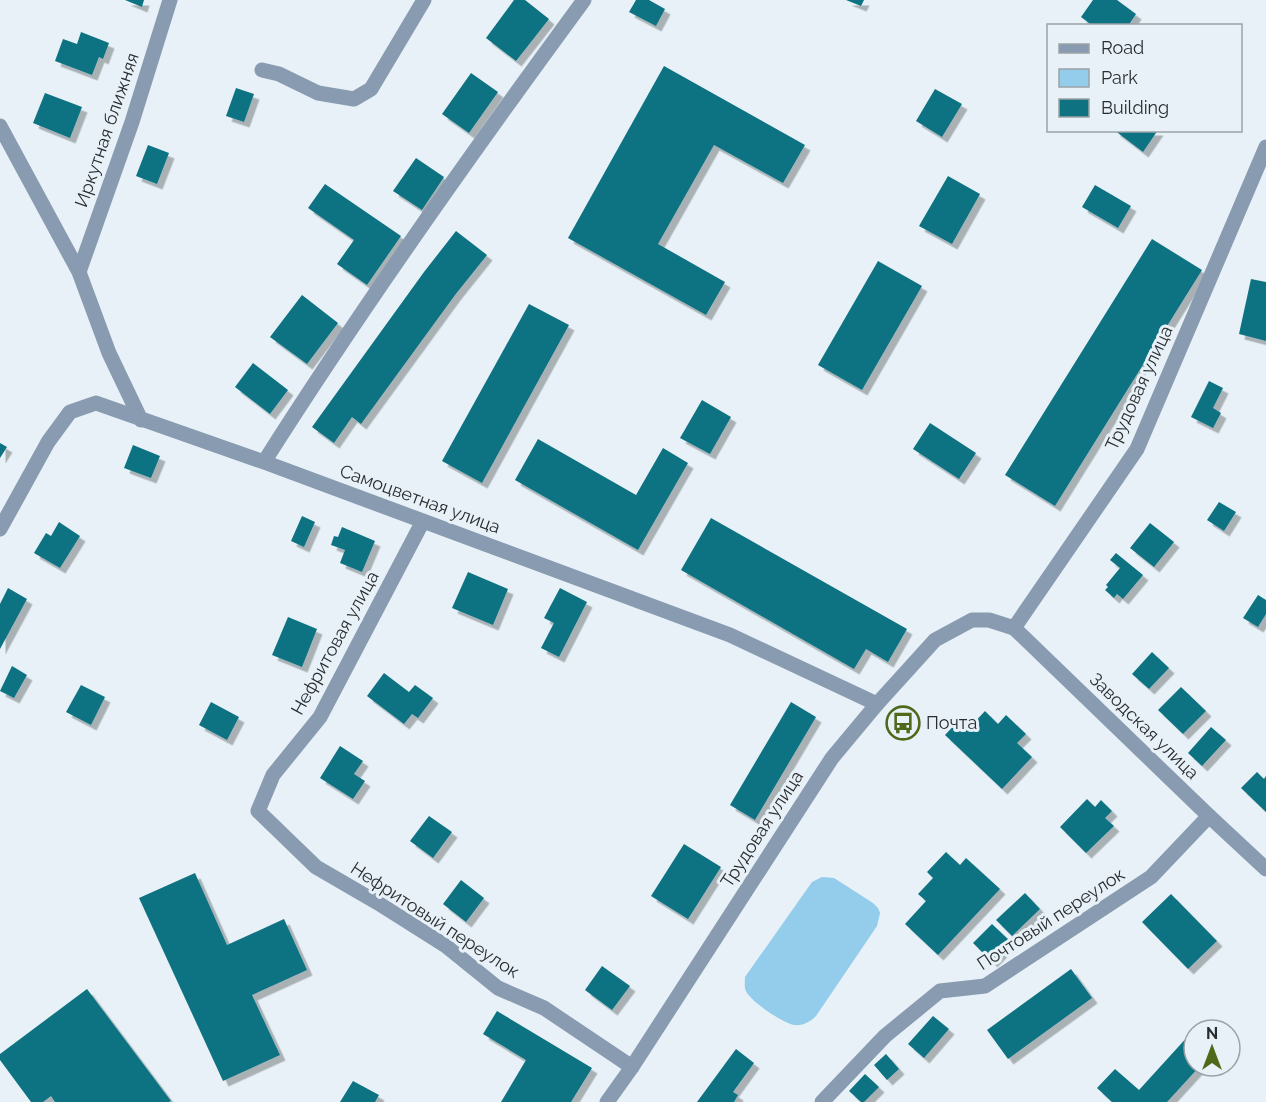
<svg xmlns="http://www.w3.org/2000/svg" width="1266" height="1102" font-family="Raleway,sans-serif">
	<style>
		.green { fill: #94cceb }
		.building { fill: #0f7281; filter: url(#shadow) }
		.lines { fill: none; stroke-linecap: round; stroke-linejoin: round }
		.minor { stroke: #899bb0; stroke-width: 15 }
		.tertiary { stroke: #899bb0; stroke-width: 15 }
		.labels { text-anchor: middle; stroke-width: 6; stroke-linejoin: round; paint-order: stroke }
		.street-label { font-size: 18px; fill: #2a2d30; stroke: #e7f1f7 }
		.poi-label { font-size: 18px; fill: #2a2d30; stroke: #e7f1f7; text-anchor: start }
	</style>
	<defs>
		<filter id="shadow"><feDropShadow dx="5.5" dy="5.5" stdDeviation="0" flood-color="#0004"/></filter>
	</defs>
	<rect width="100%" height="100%" fill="#e7f1f7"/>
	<!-- green -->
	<path class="green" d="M822 877 834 878 873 903 878 908 880 913 877 926 816 1016C810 1022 803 1026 794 1025 783 1023 751 1002 746 991 744 987 745 982 745 977L812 882Z"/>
	<!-- building -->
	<path class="building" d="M125 0H144L142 7Z
		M514 0H525L549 19 516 61 486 38Z
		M636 0H649L665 9 656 26 629 12Z
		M846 0H864L861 6Z
		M1093 0H1117L1136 14 1128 26H1093L1081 17Z
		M81 32 109 43 103 59 99 57 92 75 55 61 63 39 77 44Z
		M664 66 805 145 783 183 714 145 658 244 725 282 706 315 568 238Z
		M471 73 498 92 469 133 442 114Z
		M236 88 254 94 244 122 226 116Z
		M935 89 962 104 942 137 916 121Z
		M45 93 82 107 70 138 33 123Z
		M1114 130H1158L1143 152Z
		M148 145 169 153 157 184 136 176Z
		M416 158 444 177 422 210 393 191Z
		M948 176 980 194 952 244 919 226Z
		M325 184 401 236 367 285 337 264 354 240 308 208Z
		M1095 185 1131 206 1118 228 1082 207Z
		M456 231 487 255 455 295 361 424 352 417 334 443 312 427 424 272Z
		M1152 239 1202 270 1055 506 1005 475Z
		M878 261 922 286 862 390 818 365Z
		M1251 279 1266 282V341L1239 334Z
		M302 295 338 323 307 364 270 337Z
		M529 304 569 325 482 483 442 461Z
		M253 363 288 390 270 414 235 387Z
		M1209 381 1223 388 1213 408 1221 413 1213 428 1191 417Z
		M702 400 731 417 710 454 680 438Z
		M930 423 976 453 959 479 913 449Z
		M538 439 636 495 663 448 688 463 638 550 515 480Z
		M0 443 7 447 0 458Z
		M133 445 160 456 151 478 124 468Z
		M1219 502 1236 512 1224 531 1207 520Z
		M302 516 315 522 304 547 291 541Z
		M711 518 907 629 888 662 866 649 854 669 681 570Z
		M59 522 80 536 60 568 34 553 46 533 51 536Z
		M1150 523 1174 542 1154 567 1130 548Z
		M342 527 375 541 362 572 340 563 345 550 331 545 334 536 338 537Z
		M1116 553 1143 575 1123 599 1117 594 1114 598 1105 590 1108 587 1106 585 1120 568 1110 560Z
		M468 572 508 589 493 625 452 608Z
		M8 588 27 599 0 649V604Z
		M560 588 587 602 559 657 541 648 554 623 544 618Z
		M1258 595 1266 600V614L1258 627 1243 618Z
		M288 617 317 629 302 667 272 655Z
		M1152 652 1169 668 1149 689 1132 674Z
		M12 666 27 675 14 698 0 691Z
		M384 673 409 692 415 685 433 698 418 718 412 714 404 724 367 696Z
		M81 685 105 697 91 725 66 712Z
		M1181 687 1206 711 1183 734 1158 710Z
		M211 702 239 717 227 740 199 725Z
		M791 702 816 717 755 820 730 805Z
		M985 711 998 724 1006 715 1026 734 1017 743 1032 757 1002 789 945 735 962 717 971 726Z
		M1211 727 1226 740 1202 766 1188 753Z
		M340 746 363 761 354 774 365 781 353 799 320 778Z
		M1257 772 1264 779 1266 776V812L1241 788Z
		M1087 799 1095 807 1101 800 1112 811 1105 818 1114 826 1086 853 1060 827Z
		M429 816 452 832 433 858 410 841Z
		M684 844 721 867 688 919 651 896Z
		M946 852 960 865 966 858 1000 889 938 955 905 924 926 901 918 894 933 878 927 872Z
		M195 873 227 945 284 919 307 970 252 995 280 1055 223 1081 139 898Z
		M461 880 484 898 466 922 443 904Z
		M1025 893 1040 909 1012 936 996 920Z
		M1171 894 1217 941 1188 969 1142 922Z
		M992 924 1011 942 992 962 973 943Z
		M602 966 630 986 612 1010 585 990Z
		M1071 969 1092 998 1008 1059 987 1030Z
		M87 989 171 1101 169 1102H55L51 1096 43 1102H31L0 1060V1054Z
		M497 1011 592 1068 571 1102H501L526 1060 483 1034Z
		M933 1016 949 1029 924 1058 908 1044Z
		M1200 1023 1207 1030H1194V1066H1200L1167 1102H1112L1097 1088 1115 1069 1139 1090Z
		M736 1049 754 1063 733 1092 738 1095 734 1102H697Z
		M886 1054 899 1069 887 1080 874 1065Z
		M865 1074 879 1087 864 1102H861L849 1091Z
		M353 1081 379 1095 375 1102H340Z"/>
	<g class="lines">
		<!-- minor -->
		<path class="minor" d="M262 70 279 74 318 93 354 99 371 89 424 0
			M0 126 79 272 109 353 141 420
			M79 272 132 122 170 0
			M264 462C364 304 473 151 584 0
			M423 521 320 717 273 775 258 811 316 867 378 903 446 946 498 988 544 1008 632 1067
			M0 529 48 442 70 412 96 403 264 462 730 635 877 704
			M1014 628 1137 449 1266 147
			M822 1102 885 1036 940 991 985 986 1151 877 1209 816"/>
		<!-- tertiary -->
		<path class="tertiary" d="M607 1102 632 1067 832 758 877 704 935 640 972 620H989L1014 628 1209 816 1266 869"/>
	</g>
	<!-- icons -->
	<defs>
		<symbol id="bus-ring" viewBox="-11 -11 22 22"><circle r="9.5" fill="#e7f1f7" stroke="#4f691b" stroke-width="1.5"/><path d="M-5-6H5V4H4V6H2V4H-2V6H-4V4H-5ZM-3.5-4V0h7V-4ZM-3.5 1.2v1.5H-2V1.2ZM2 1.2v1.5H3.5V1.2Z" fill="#4f691b"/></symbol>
	</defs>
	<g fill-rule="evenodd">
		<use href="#bus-ring" x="884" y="704" width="38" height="38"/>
	</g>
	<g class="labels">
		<!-- street labels -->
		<g class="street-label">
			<text transform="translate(107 130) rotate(-71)" y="6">Иркутная ближняя</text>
			<text transform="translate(1139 388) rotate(-65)" y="6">Трудовая улица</text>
			<text transform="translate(420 499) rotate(20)" y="6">Самоцветная улица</text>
			<text transform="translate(335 643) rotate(-61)" y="6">Нефритовая улица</text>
			<text transform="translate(1144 726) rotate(44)" y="6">Заводская улица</text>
			<text transform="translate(762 829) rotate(-57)" y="6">Трудовая улица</text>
			<text transform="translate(1051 919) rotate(-33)" y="6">Почтовый переулок</text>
			<text transform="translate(435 920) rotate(33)" y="6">Нефритовый переулок</text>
		</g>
		<!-- poi labels -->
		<g class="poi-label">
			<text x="926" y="729">Почта</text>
		</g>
	</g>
	<!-- legend -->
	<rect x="1047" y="24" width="195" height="108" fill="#e7f1f7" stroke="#9ba3a7" stroke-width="1.5"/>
	<rect x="1059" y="44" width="30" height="9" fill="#899bb0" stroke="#9ba3a7" stroke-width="1.5"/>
	<text x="1101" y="54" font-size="18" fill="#2a2d30">Road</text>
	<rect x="1059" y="69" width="30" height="18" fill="#94cceb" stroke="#9ba3a7" stroke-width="1.5"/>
	<text x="1101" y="84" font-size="18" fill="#2a2d30">Park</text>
	<rect x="1059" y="99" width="30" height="18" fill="#0f7281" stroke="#9ba3a7" stroke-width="1.5"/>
	<text x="1101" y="114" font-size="18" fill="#2a2d30">Building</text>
	<!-- north arrow -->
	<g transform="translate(1212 1048)"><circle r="28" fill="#e7f1f7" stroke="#9ba3a7" stroke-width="1.5"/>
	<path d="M0-4.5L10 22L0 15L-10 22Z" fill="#4f691b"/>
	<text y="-9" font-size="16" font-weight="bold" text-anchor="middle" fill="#2a2d30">N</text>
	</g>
</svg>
